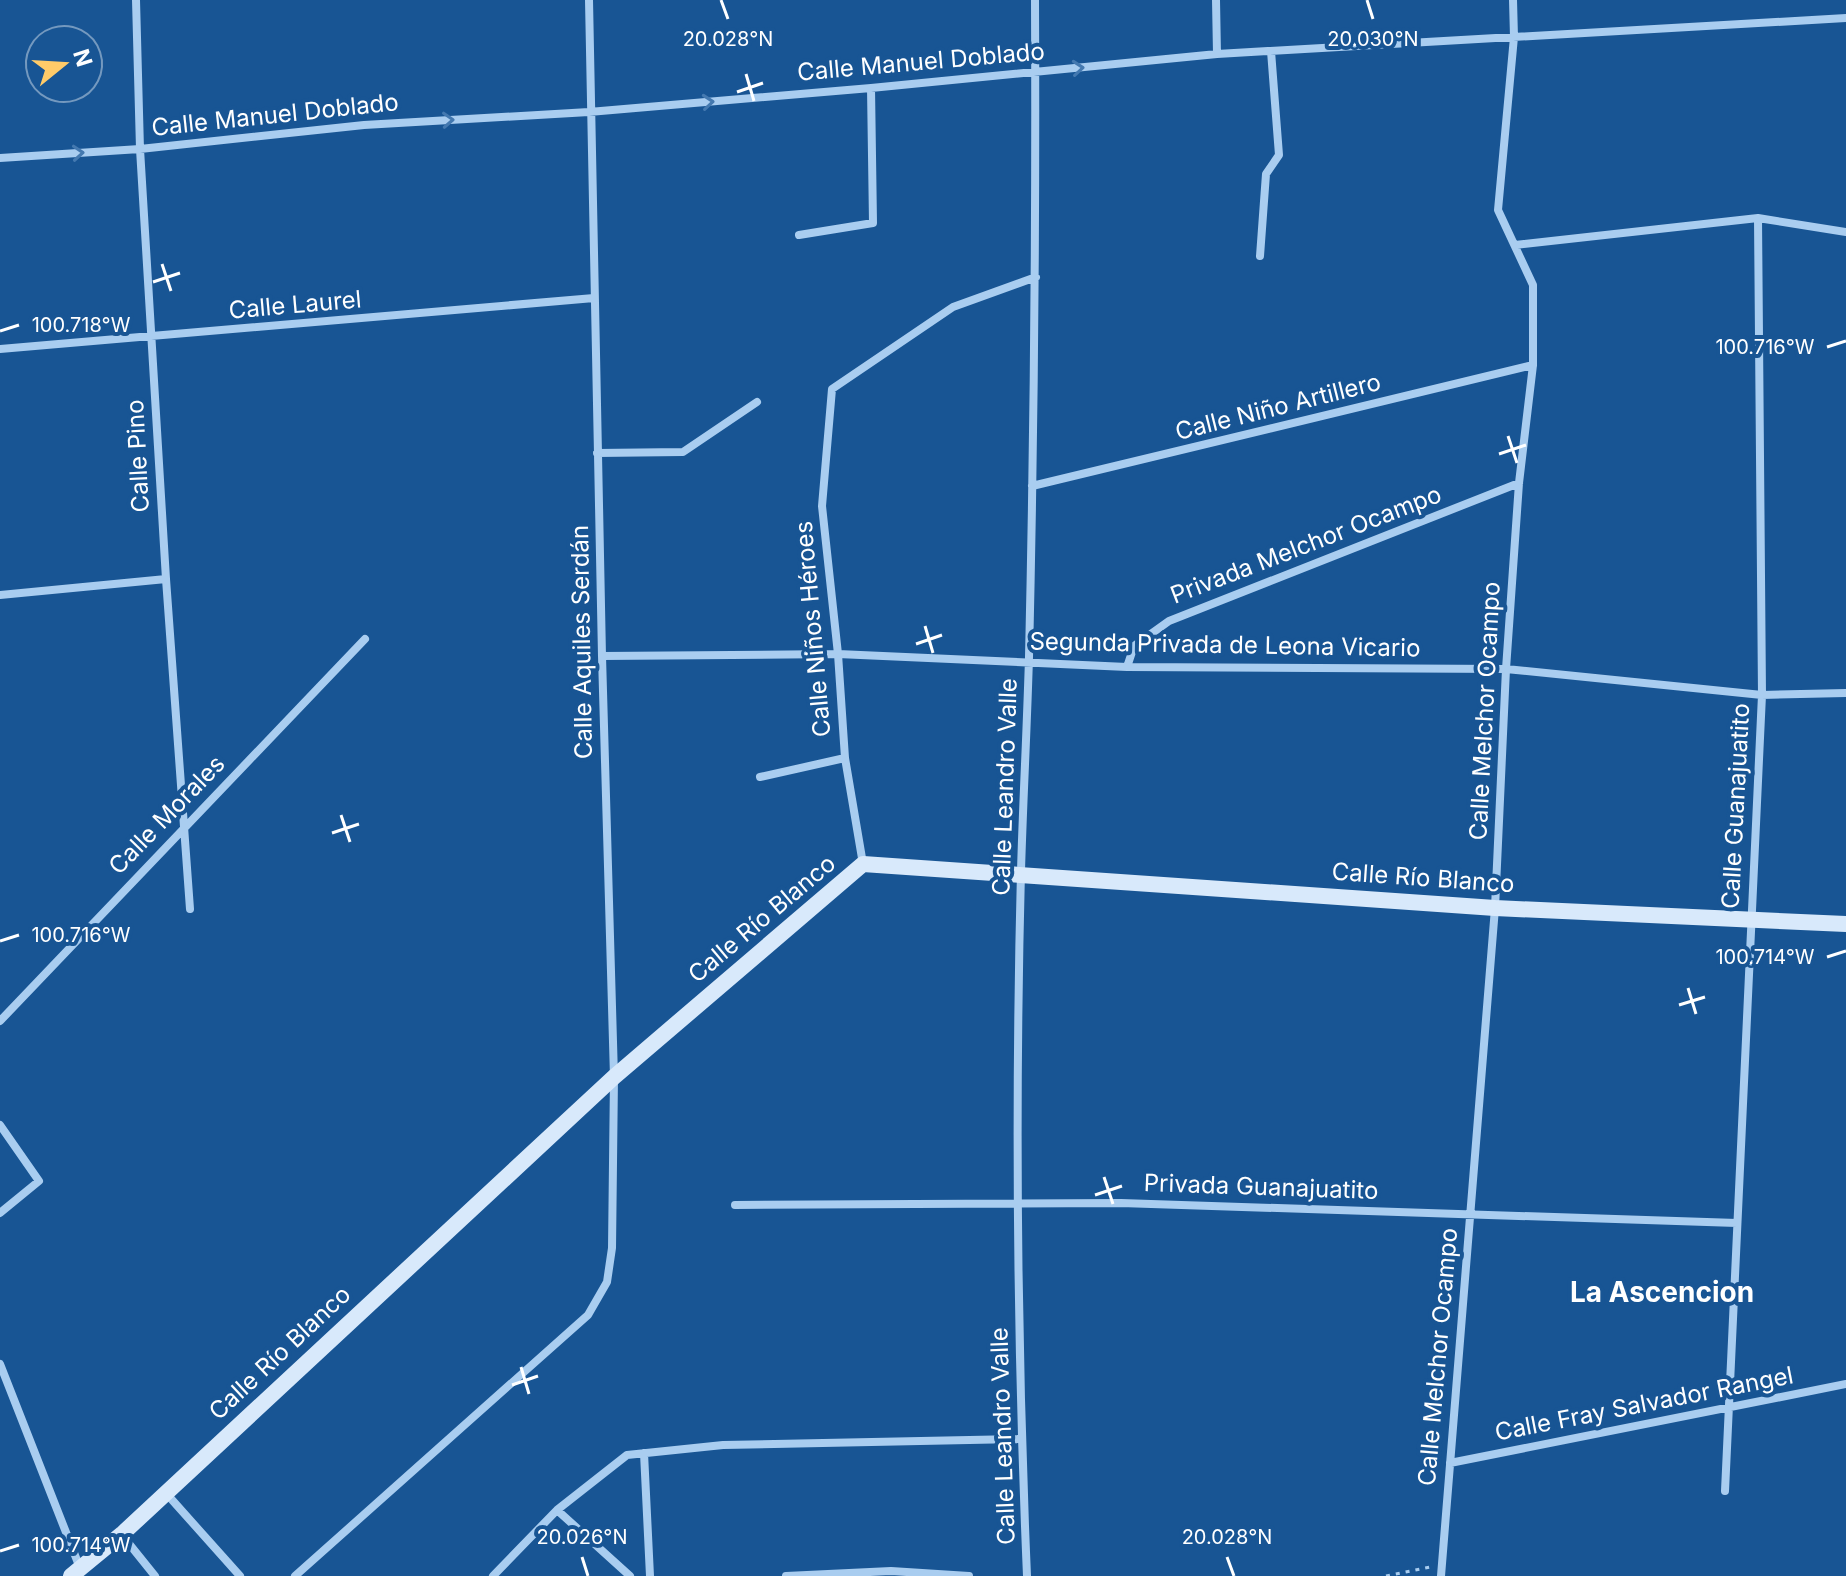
<svg xmlns="http://www.w3.org/2000/svg" width="1846" height="1576" font-family="Inter,sans-serif">
	<style>
		.lines { fill: none; stroke-linecap: round; stroke-linejoin: round }
		.path { stroke: #a9cdf0; stroke-width: 3; stroke-dasharray: 4 6; stroke-linecap: butt }
		.street { stroke: #a9cdf0; stroke-width: 8 }
		.secondary { stroke: #d8e9fb; stroke-width: 16 }
		.oneway { stroke: #4479b0 }
		.ticks { fill: none; stroke: #fff; stroke-width: 3 }
		.labels { text-anchor: middle; stroke-width: 8; stroke-linejoin: round; paint-order: stroke }
		.street-label { font-size: 24px; fill: #fff; stroke: #185594 }
		.quarter-label { font-size: 28px; font-weight: bold; fill: #fff; stroke: #185594 }
		.ticks-label { font-size: 20px; text-anchor: middle; fill: #fff; stroke: #185594; stroke-width: 8; stroke-linejoin: round; paint-order: stroke }
	</style>
	<rect width="100%" height="100%" fill="#185594"/>
	<g class="lines">
		<!-- path -->
		<path class="path" d="M1386 1576 1430 1567"/>
		<!-- street -->
		<path class="street" d="M136 0 140 149 166 579 190 909
			M1216 0 1217 54
			M0 158 140 149 364 125 589 112 871 88 1217 54 1846 18
			M799 235 873 223 871 88
			M1515 245 1758 218 1846 232
			M1260 256 1266 174 1279 155 1271 51
			M0 349 594 298
			M597 453 683 452 757 402
			M1032 486 1533 365
			M0 595 166 579
			M602 656 838 654 1127 667 1506 669 1762 695 1846 693
			M1127 667 1134 646 1169 621 1519 483
			M760 777 845 758
			M863 864 845 758 838 654 822 506 832 389 953 307 1036 277
			M0 1021 365 639
			M0 1125 39 1181 0 1213
			M735 1205 1121 1203 1737 1223
			M0 1364 80 1568
			M644 1453 650 1576
			M1450 1463 1846 1384
			M1725 1491 1762 695 1758 218
			M165 1492 240 1576
			M557 1510 630 1576
			M122 1535 155 1576
			M295 1576 588 1315 607 1282 612 1248 614 1077 602 656 589 0
			M493 1576 557 1510 627 1455 723 1445 1021 1439
			M786 1576 891 1571 969 1576
			M1027 1576C1017 1341 1015 1106 1021 871 1023 800 1027 729 1029 657 1034 438 1036 219 1035 0
			M1441 1576 1495 908 1506 669 1519 483 1533 365V285L1498 210 1514 37 1513 0"/>
		<!-- secondary -->
		<path class="secondary" d="M71 1576 122 1534 614 1077 863 864 1495 908 1846 924"/>
	</g>
	<!-- one-way arrows -->
	<defs><path id="oneway-chevron" d="M-2-3.5L2.5 0L-2 3.5" fill="none" stroke-width="1.6" stroke-linecap="round" stroke-linejoin="round" transform="scale(2)"/></defs>
	<g class="oneway">
		<use href="#oneway-chevron" transform="translate(1078 68) rotate(-5)"/>
		<use href="#oneway-chevron" transform="translate(708 102) rotate(-5)"/>
		<use href="#oneway-chevron" transform="translate(448 120) rotate(-3)"/>
		<use href="#oneway-chevron" transform="translate(78 153) rotate(-4)"/>
	</g>
	<!-- ticks -->
	<path class="ticks" d="M721 0 728 19M1367 0 1373 19M746 74 754 101M737 92 763 83M162 264 171 291M153 282 180 273M0 331 19 325M1827 347 1846 341M1508 436 1517 463M1499 454 1526 445M925 626 933 653M916 644 942 635M341 815 350 842M332 833 359 824M0 941 19 935M1827 957 1846 951M1688 988 1696 1014M1679 1005 1705 997M1104 1177 1113 1204M1095 1195 1122 1186M521 1367 529 1394M512 1385 538 1376M0 1551 19 1545M582 1557 588 1576M1227 1557 1234 1576"/>
	<g class="labels">
		<!-- street labels -->
		<g class="street-label">
			<text transform="translate(921 62) rotate(-5)" y="8">Calle Manuel Doblado</text>
			<text transform="translate(275 115) rotate(-6)" y="8">Calle Manuel Doblado</text>
			<text transform="translate(295 305) rotate(-5)" y="8">Calle Laurel</text>
			<text transform="translate(1278 407) rotate(-14)" y="8">Calle Niño Artillero</text>
			<text transform="translate(138 456) rotate(-93)" y="8">Calle Pino</text>
			<text transform="translate(1306 545) rotate(-21)" y="8">Privada Melchor Ocampo</text>
			<text transform="translate(813 629) rotate(-95)" y="8">Calle Niños Héroes</text>
			<text transform="translate(582 642) rotate(-91)" y="8">Calle Aquiles Serdán</text>
			<text transform="translate(1225 645) rotate(1)" y="8">Segunda Privada de Leona Vicario</text>
			<text transform="translate(1485 711) rotate(-87)" y="8">Calle Melchor Ocampo</text>
			<text transform="translate(1005 787) rotate(-88)" y="8">Calle Leandro Valle</text>
			<text transform="translate(1736 806) rotate(-87)" y="8">Calle Guanajuatito</text>
			<text transform="translate(167 815) rotate(-46)" y="8">Calle Morales</text>
			<text transform="translate(1423 878) rotate(4)" y="8">Calle Río Blanco</text>
			<text transform="translate(762 919) rotate(-40)" y="8">Calle Río Blanco</text>
			<text transform="translate(1261 1187) rotate(2)" y="8">Privada Guanajuatito</text>
			<text transform="translate(280 1353) rotate(-43)" y="8">Calle Río Blanco</text>
			<text transform="translate(1438 1357) rotate(-85)" y="8">Calle Melchor Ocampo</text>
			<text transform="translate(1644 1404) rotate(-11)" y="8">Calle Fray Salvador Rangel</text>
			<text transform="translate(1003 1436) rotate(-92)" y="8">Calle Leandro Valle</text>
		</g>
		<!-- quarter labels -->
		<g class="quarter-label">
			<text x="1662" y="1302">La Ascencion</text>
		</g>
	</g>
	<g class="ticks-label">
		<text x="728" y="46">20.028°N</text>
		<text x="1373" y="46">20.030°N</text>
		<text x="81" y="332">100.718°W</text>
		<text x="1765" y="354">100.716°W</text>
		<text x="81" y="942">100.716°W</text>
		<text x="1765" y="964">100.714°W</text>
		<text x="582" y="1544">20.026°N</text>
		<text x="1227" y="1544">20.028°N</text>
		<text x="81" y="1552">100.714°W</text>
	</g>
	<!-- north arrow -->
	<g transform="translate(64 64) rotate(72)"><circle r="38" fill="#185594" stroke="#7499bf" stroke-width="2"/>
	<path d="M0-6L14 30L0 20L-14 30Z" fill="#ffcb69"/>
	<text y="-12" font-size="22" font-weight="bold" text-anchor="middle" fill="#ffffff">N</text>
	</g>
</svg>
